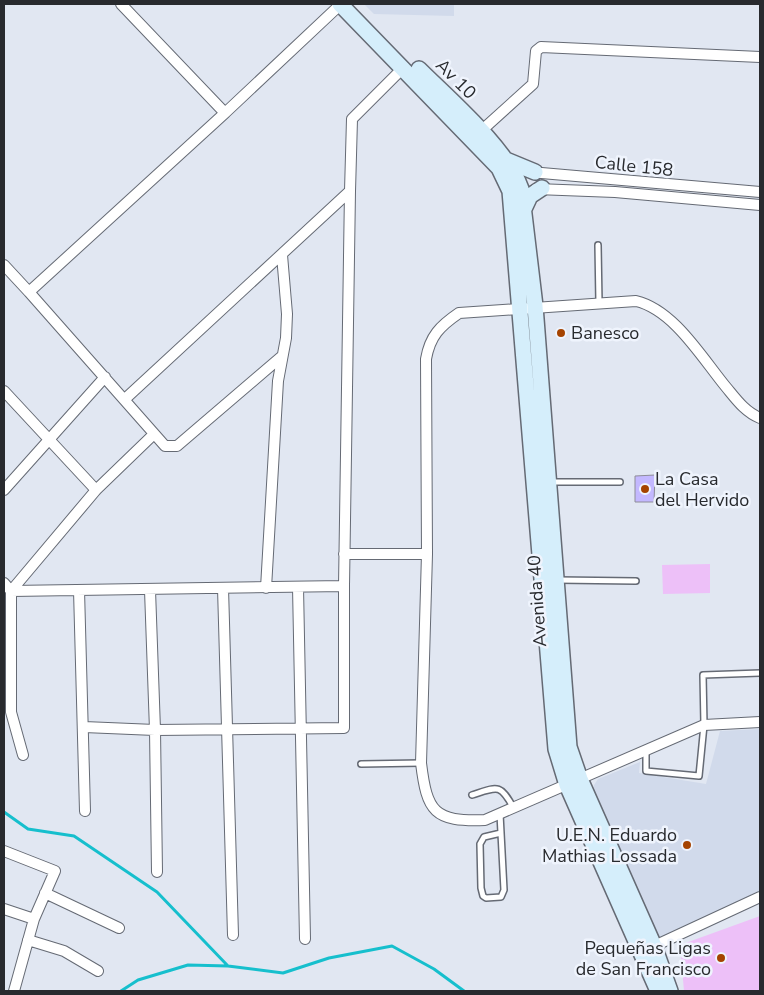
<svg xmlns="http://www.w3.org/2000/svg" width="764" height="995" font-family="'Nunito Sans',sans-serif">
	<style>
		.built { fill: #d1daeb }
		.green { fill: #edc0f8 }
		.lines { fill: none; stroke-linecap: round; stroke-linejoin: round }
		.stream { stroke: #16bfcd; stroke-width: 3 }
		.building { fill: #c3b8ff; stroke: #8e8d98 }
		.lane-casing { stroke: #656a74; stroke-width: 8 }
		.street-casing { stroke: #656a74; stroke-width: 12 }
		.secondary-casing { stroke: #656a74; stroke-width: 18 }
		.lane { stroke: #fff; stroke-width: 5 }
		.street { stroke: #fff; stroke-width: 10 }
		.secondary { stroke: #d5eefb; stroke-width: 15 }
		.poi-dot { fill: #a54300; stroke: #eff4fd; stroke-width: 2 }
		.labels { text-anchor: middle; stroke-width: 5; stroke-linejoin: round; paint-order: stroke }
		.street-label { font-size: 18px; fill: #282a2e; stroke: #eff4fd }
		.poi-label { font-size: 18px; fill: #282a2e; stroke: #eff4fd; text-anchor: start }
	</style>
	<rect width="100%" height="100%" fill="#e1e7f2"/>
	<!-- built -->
	<path class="built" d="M364 4H454V16L374 14Z
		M760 729V897L654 946 592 793 594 785 598 779 640 762 639 773 706 784 720 731Z"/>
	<!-- green -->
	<path class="green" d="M710 564V593L663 594 662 565Z
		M760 916V991H684L680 945Z"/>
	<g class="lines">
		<!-- stream -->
		<path class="stream" d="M4 812 28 829 74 836 157 892 228 966 283 973 329 958 392 946 434 969 464 991
			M121 991 138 980 188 965 228 966"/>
	</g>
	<!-- building -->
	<path class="building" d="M655 475 654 502H635V476Z"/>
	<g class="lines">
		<defs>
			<path id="lane" d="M598 245 599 303
				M550 482H620
				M557 580 636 581
				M646 751V771L699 776 704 725 703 675 760 673
				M361 764 421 763
				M472 795C497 787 500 783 513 807
				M500 814 504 890 501 897 486 898 483 896 481 888 480 844 484 837 501 833"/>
			<path id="street" d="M225 113 341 4
				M481 131 533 84 536 51 541 47 760 57
				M530 172 760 192
				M536 189 615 192 760 205
				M4 265 29 292 225 113 121 4
				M29 292 165 446H177L281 357
				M4 391 96 490
				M125 399 350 191 352 119 404 67
				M760 418C745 412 736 399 726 387 702 358 674 310 636 301L459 313C440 326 430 336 426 359L427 554 421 763C427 812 434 822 485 820L704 725 760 722
				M154 434 96 490 11 591 344 586
				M4 490 105 377
				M344 554H427
				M4 583 11 591V712L23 755
				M298 587 305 939
				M223 588 233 935
				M266 588 278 381 286 338 287 314 282 255
				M79 590 85 811
				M150 590 155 730 157 872
				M84 727 155 730 344 728V586L350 191
				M4 851 55 871 34 919 14 991
				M45 893 119 928
				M4 909 34 919
				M28 940 64 951 98 971
				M650 948 760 897"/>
			<path id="secondary" d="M340 4 499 168 510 191 556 749 567 785 658 991
				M419 69C450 100 507 148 521 189L535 306 569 747 580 779 654 946 670 991
				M506 160 535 172
				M523 211 530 196 542 188"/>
		</defs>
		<!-- lane casing -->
		<use href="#lane" class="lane-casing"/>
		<!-- street casing -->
		<use href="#street" class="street-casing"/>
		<!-- secondary casing -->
		<use href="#secondary" class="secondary-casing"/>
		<!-- lane -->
		<use href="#lane" class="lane"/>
		<!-- street -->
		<use href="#street" class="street"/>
		<!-- secondary -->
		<use href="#secondary" class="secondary"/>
	</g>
	<!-- markers -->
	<g class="poi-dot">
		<circle cx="561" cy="333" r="5"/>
		<circle cx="645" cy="489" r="5"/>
		<circle cx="687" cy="845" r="5"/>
		<circle cx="721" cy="958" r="5"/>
	</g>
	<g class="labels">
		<!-- street labels -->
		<g class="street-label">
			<text transform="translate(456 79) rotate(45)" y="6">Av 10</text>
			<text transform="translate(634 166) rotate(6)" y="6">Calle 158</text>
			<text transform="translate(537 601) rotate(-94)" y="6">Avenida 40</text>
		</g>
		<!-- poi labels -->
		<g class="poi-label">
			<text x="571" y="339">Banesco</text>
			<text x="655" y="485">La Casa<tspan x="655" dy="21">del Hervido</tspan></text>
			<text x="677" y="841" text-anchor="end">U.E.N. Eduardo<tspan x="677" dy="21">Mathias Lossada</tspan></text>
			<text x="711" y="954" text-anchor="end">Pequeñas Ligas<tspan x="711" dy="21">de San Francisco</tspan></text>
		</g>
	</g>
	<!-- border -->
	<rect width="764" height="995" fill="none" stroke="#282a2e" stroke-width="10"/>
</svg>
